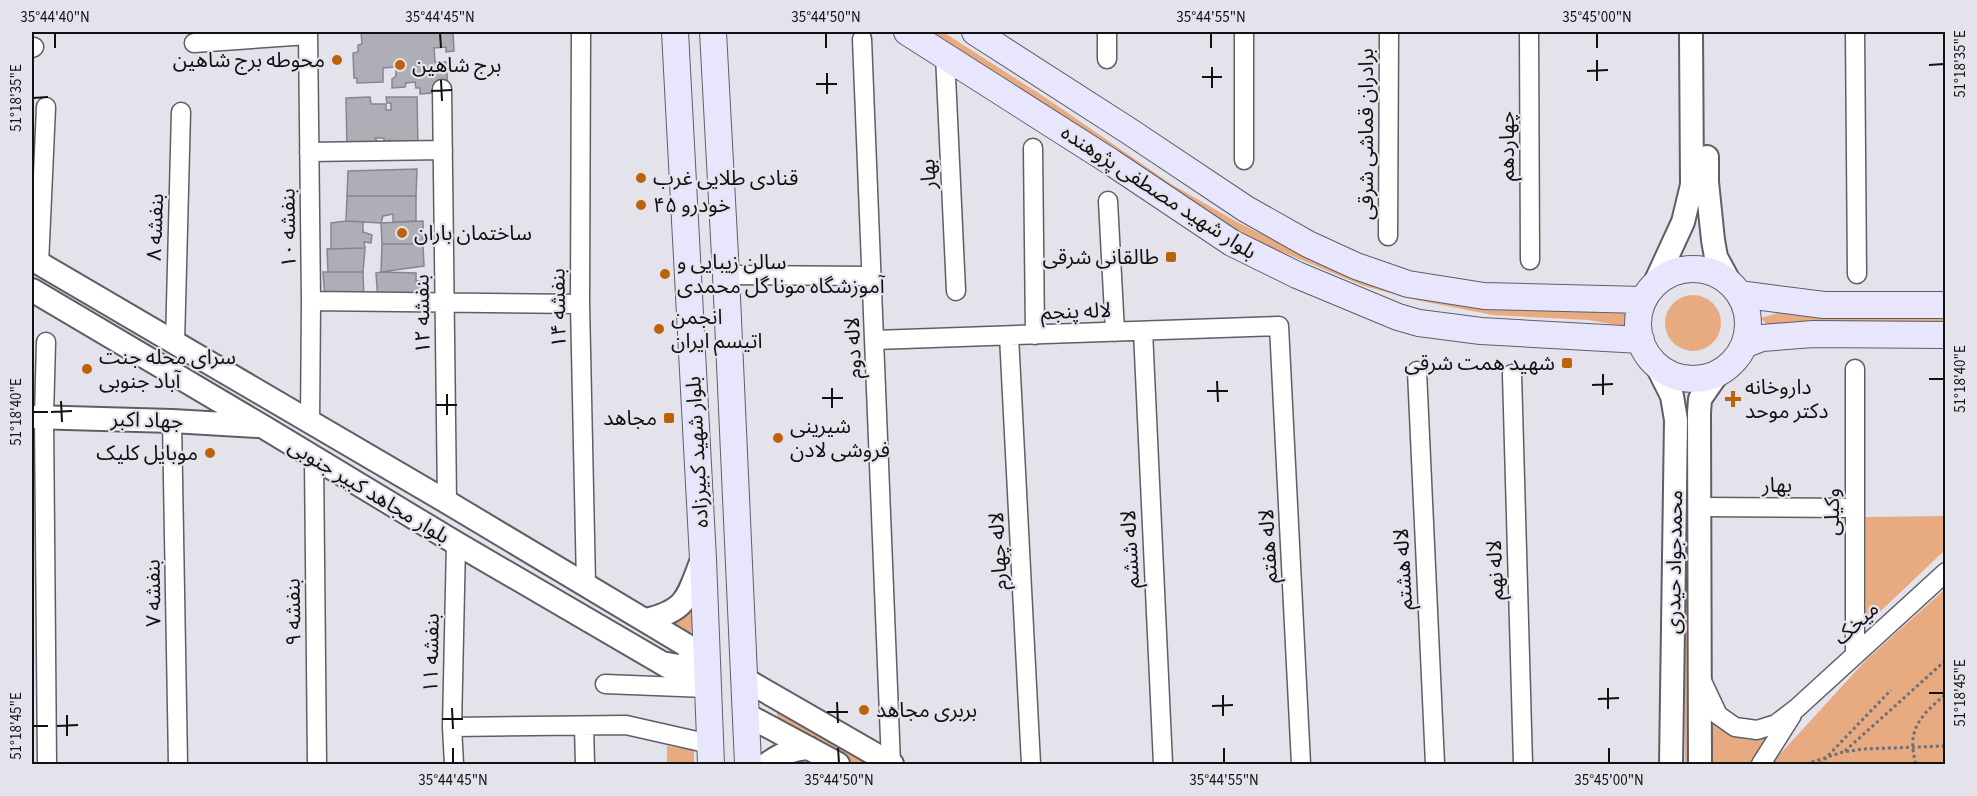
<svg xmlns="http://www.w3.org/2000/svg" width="1977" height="796" font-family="'Source Sans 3','Noto Sans Arabic',sans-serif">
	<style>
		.green { fill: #e8ab81 }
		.building { fill: #aeaeb7; stroke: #86868e; stroke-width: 1.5 }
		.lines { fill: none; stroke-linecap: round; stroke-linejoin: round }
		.minor-casing { stroke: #5f5e66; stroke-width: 21 }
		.tertiary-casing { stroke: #5f5e66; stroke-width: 26 }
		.secondary-casing { stroke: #5f5e66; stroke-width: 28 }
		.path { stroke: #706f75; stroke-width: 3; stroke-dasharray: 3 3; stroke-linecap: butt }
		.minor { stroke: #fff; stroke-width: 18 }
		.tertiary { stroke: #fff; stroke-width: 22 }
		.secondary { stroke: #e8e6fc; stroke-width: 26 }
		.ticks { fill: none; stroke: #111013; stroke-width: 2 }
		.poi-dot { fill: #bd6208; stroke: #e4e3ec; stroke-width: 2 }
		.labels { text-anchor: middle; stroke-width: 4.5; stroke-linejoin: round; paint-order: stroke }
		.poi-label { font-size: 21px; fill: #111013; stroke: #e4e3ec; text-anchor: start }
		.street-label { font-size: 21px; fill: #111013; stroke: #e4e3ec }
		.neatline { fill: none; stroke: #111013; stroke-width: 2 }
		.ticks-label { font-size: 15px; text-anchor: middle; fill: #111013 }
	</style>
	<rect width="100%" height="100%" fill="#e4e3ec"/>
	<!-- green -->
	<path class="green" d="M928 32H943L1046 98 1171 184 1237 222 1333 269 1528 309 1588 311 1625 310 1628 316V322L1624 326 1588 320 1493 315 1416 300 1364 286 1268 246 1235 230Z
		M1665 323a28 28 0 1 1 56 0a28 28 0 1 1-56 0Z
		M1781 312H1945L1946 326 1767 325 1761 318Z
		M1694 417 1695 764H1685L1683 418Z
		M1946 516 1945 550 1866 625V517Z
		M1945 589V764H1771L1866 660Z
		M692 599V631L689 634 667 621Z
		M776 710 881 764H853L778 719Z
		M1709 717C1723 729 1741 745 1762 738 1768 736 1774 731 1779 728L1752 764H1711Z
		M667 746 694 750V764H667Z"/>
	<!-- building -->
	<path class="building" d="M361 32H453L454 51 446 52V47L434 48 435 62H446L448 87 444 92 420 94V88H416L415 82 406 83 405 87 392 88V79L396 76V67L383 68V82L357 83V78H354L353 53 358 52V45L362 44Z
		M370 97 371 104H386V110H391V103H387L386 97H417L418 148 391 149 390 140 384 141V138H375L378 143 347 149 346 98Z
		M417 169 416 196H347L348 171Z
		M347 196H416V221L393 222V214L383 216 381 223 346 221Z
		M346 221 363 222V232L372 235 371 243 364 242 365 248 331 249V223Z
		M423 221V244H382L381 223Z
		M382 244H423L424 266 381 272Z
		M365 248 363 272H328L327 249Z
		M323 272H363L364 300 325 299Z
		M381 272 416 273V281H420V295L378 301 376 273Z"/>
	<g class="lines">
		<defs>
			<path id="minor" d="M308 32 311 301 310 424
				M581 32 580 304 586 584
				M1107 32V59
				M1529 32 1530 260
				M1855 32 1857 274
				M862 39 891 764
				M194 43 308 35
				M32 48 34 47
				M945 55 956 291
				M442 89 447 502
				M1033 148 1035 335
				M309 152 443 150
				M1244 160V32
				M1108 201 1115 332
				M1388 236 1389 32
				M39 264 46 107
				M726 275 872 276
				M311 301 580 304
				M1143 331 1163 764
				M1009 336 1031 764
				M875 340 1279 326 1301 764
				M46 342 44 417 47 764
				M175 343 181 112
				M1417 371 1435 764
				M1512 374 1523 764
				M172 421 178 764
				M314 459 317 764
				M1699 507 1855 508
				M1855 655V369
				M1702 681 1718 715 1735 727 1757 730 1776 724 1797 708 1946 572
				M605 684 706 688
				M584 726 585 764
				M452 727 626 725 710 744
				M454 764 452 727 456 543
				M1761 764 1792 715"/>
			<path id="tertiary" d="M1707 157V182L1713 240 1716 257 1730 283
				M32 259 447 502 686 645C693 653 690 659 684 667L662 663
				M1654 285 1683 222 1692 185 1691 32
				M32 290 262 426 456 543 679 673 708 688
				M1656 364 1672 396 1676 420 1671 764
				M32 417 172 421 258 426
				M646 620C688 610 687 597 702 560
				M746 680 892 764
				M747 715 838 764
				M767 764C781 754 792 749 809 748
				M1700 764 1699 413 1700 399 1718 373"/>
			<path id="secondary" d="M675 32 703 559 711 764
				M713 32 726 275 748 764
				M907 32 1111 162 1232 243 1297 275 1398 317 1419 323 1481 331 1641 340
				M975 32 1129 131 1246 209 1308 244 1356 266 1408 284 1484 296 1643 300
				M1638 324a55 55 0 1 1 110 0a55 55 0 1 1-110 0Z
				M1739 294 1824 305H1946
				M1744 345 1762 338 1813 334 1946 335"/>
		</defs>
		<!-- minor casing -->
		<use href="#minor" class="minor-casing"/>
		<!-- tertiary casing -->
		<use href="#tertiary" class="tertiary-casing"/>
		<!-- secondary casing -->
		<use href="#secondary" class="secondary-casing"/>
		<!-- path -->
		<path class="path" d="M1845 751 1946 660
			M1806 764 1843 752 1863 749 1946 746
			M1820 764 1891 690
			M1916 764C1906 730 1920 716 1946 694"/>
		<!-- minor -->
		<use href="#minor" class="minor"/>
		<!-- tertiary -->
		<use href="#tertiary" class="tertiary"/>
		<!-- secondary -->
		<use href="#secondary" class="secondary"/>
	</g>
	<!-- ticks -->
	<path class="ticks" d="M55 33V48M440 33 441 48M826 33V48M1211 33V48M1597 33V48M1597 60V81M1929 65 1944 64M1212 67V88M1587 71 1608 70M827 73V94M1202 77H1222M441 80 442 101M816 84H837M431 91 452 90M33 98 48 97M1603 374V395M1929 379H1944M1217 381 1218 402M1592 385 1613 384M832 388V408M1207 391H1228M447 394V415M822 398H843M61 401 62 422M436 405H457M33 412H48M51 412 72 411M1608 688V709M1929 693H1944M1223 695V716M1598 699 1619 698M837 702 838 723M1212 706 1233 705M452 708 453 729M827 712H848M67 715V736M442 719H463M33 726H48M57 726 78 725M453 748V763M838 748 839 763M1224 748V763M1609 748V763"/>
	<!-- markers -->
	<g class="poi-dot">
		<circle cx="337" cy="60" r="6"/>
		<circle cx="400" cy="65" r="6"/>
		<circle cx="641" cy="178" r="6"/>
		<circle cx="641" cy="205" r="6"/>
		<circle cx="402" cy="233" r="6"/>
		<rect x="1165" y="251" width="12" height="12" rx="3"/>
		<circle cx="665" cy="274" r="6"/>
		<circle cx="659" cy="329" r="6"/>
		<rect x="1561" y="357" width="12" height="12" rx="3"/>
		<circle cx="87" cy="369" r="6"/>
		<path d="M1730 390h6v6h6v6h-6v6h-6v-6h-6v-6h6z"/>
		<rect x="663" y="412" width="12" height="12" rx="3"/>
		<circle cx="778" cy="438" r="6"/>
		<circle cx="210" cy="453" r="6"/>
		<circle cx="864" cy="710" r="6"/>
	</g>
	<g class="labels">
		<!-- poi labels -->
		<g class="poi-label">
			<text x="325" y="67" text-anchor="end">محوطه برج شاهین</text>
			<text x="412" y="72">برج شاهین</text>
			<text x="653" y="185">قنادی طلایی غرب</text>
			<text x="653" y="212">خودرو ۴۵</text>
			<text x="414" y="240">ساختمان باران</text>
			<text x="1159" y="264" text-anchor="end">طالقانی شرقی</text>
			<text x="677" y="269">سالن زیبایی و<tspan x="677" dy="24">آموزشگاه مونا گل محمدی</tspan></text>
			<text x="671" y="324">انجمن<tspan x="671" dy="24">اتیسم ایران</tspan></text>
			<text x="99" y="364">سرای محله جنت<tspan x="99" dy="24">آباد جنوبی</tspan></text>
			<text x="1555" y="370" text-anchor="end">شهید همت شرقی</text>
			<text x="1745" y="394">داروخانه<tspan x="1745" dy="24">دکتر موحد</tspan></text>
			<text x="657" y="425" text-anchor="end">مجاهد</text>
			<text x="790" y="433">شیرینی<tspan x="790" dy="24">فروشی لادن</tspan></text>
			<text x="198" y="460" text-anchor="end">موبایل کلیک</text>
			<text x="876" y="717">بربری مجاهد</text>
		</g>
		<!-- street labels -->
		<g class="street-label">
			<text transform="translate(1366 134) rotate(-90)" y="7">برادران قماشی شرقی</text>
			<text transform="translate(1507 146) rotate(-90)" y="7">چهاردهم</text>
			<text transform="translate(928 174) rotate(-93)" y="7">بهار</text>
			<text transform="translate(1159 192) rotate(33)" y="7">بلوار شهید مصطفی پژوهنده</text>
			<text transform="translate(155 227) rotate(-88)" y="7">بنفشه ۸</text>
			<text transform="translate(288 228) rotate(-91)" y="7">بنفشه ۱۰</text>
			<text transform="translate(558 308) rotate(-91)" y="7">بنفشه ۱۴</text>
			<text transform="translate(1076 311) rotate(-2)" y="7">لاله پنجم</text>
			<text transform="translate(422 314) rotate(-91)" y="7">بنفشه ۱۲</text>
			<text transform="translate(853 348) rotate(-92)" y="7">لاله دوم</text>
			<text transform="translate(147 420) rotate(2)" y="7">جهاد اکبر</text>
			<text transform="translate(697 452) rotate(-93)" y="7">بلوار شهید کبیرزاده</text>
			<text x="1777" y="492">بهار</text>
			<text transform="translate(369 491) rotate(31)" y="7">بلوار مجاهد کبیر جنوبی</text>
			<text transform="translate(1832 512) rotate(-90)" y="7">وکیلی</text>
			<text transform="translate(1268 546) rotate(-93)" y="7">لاله هفتم</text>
			<text transform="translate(1130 549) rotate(-93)" y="7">لاله ششم</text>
			<text transform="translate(998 551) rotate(-93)" y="7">لاله چهارم</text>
			<text transform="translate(1674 562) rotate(-89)" y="7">محمدجواد حیدری</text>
			<text transform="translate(1403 569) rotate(-93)" y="7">لاله هشتم</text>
			<text transform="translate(1495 570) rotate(-92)" y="7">لاله نهم</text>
			<text transform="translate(153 593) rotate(-91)" y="7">بنفشه ۷</text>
			<text transform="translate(293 612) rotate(-91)" y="7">بنفشه ۹</text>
			<text transform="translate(1856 623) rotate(-43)" y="7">میخک</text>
			<text transform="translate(431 653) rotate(-89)" y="7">بنفشه ۱۱</text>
		</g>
	</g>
	<!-- border -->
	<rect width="1977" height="796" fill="none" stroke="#e4e3ec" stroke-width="66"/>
	<rect x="33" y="33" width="1911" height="730" class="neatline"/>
	<g class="ticks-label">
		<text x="55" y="22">35°44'40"N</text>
		<text x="440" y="22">35°44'45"N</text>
		<text x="826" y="22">35°44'50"N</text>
		<text x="1211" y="22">35°44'55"N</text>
		<text x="1597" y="22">35°45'00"N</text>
		<text transform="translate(1960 64) rotate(-90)" y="5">51°18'35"E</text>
		<text transform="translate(16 98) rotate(-90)" y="5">51°18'35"E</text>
		<text transform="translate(1960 379) rotate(-90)" y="5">51°18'40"E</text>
		<text transform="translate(16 412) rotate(-90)" y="5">51°18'40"E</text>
		<text transform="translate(1960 693) rotate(-90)" y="5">51°18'45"E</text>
		<text transform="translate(16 726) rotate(-90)" y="5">51°18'45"E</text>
		<text x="453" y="785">35°44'45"N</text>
		<text x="839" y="785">35°44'50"N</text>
		<text x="1224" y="785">35°44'55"N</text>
		<text x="1609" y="785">35°45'00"N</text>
	</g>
</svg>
